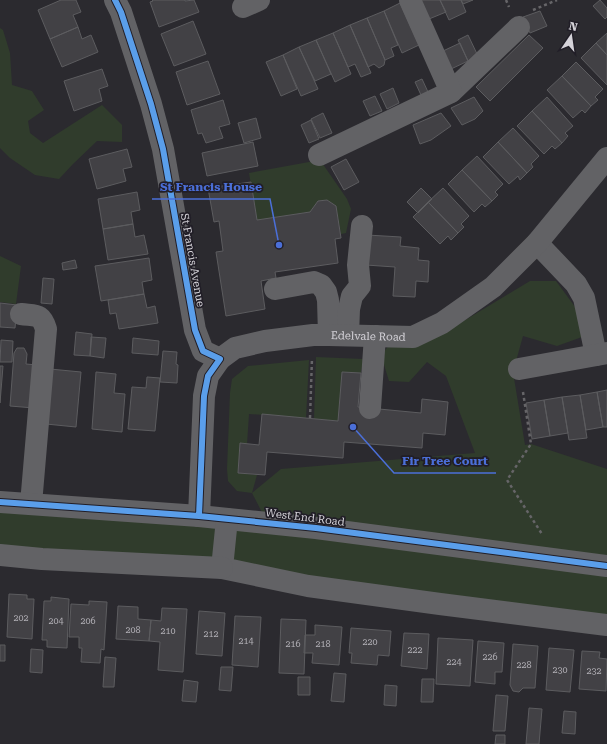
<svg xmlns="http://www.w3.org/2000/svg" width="607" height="744" font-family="'Roboto Serif',serif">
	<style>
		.green { fill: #303c2c }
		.building { fill: #424145; stroke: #5c5c5f }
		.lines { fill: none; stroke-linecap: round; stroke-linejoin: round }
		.path { stroke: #666568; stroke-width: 2.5; stroke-dasharray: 3 3; stroke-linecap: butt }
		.minor { stroke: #626265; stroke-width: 22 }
		.cycleway-casing { stroke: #211e27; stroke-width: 8 }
		.cycleway { stroke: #5a9eea; stroke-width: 6 }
		.labels { text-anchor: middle; stroke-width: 3.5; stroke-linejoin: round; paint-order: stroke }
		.number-label { font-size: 9px; fill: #b0aeb4 }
		.street-label { font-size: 11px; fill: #d5d3d9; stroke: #211e27 }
		.leader { fill: none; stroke: #4b6fd8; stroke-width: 1.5 }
		.callout-dot { fill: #4b6fd8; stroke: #211e27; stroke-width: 1.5 }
		.callout-label { font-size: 12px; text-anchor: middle; font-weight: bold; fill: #4b6fd8; stroke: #211e27; stroke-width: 3.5; stroke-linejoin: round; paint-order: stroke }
	</style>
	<rect width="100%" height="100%" fill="#2b2a2f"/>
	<!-- green -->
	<path class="green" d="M0 28 3 30 10 53 12 85 32 91 44 110 28 121 30 133 43 143 102 105 122 125V142L97 141 73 164 59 179 35 175 10 158 0 148Z
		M320 160 347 199 351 209 346 233 341 234 336 206 327 200 318 201 310 212 257 220 249 173Z
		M0 256 21 266 16 304 0 302Z
		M530 281H556L581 315 582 337 557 346 523 336 513 372 525 445 531 444 607 469V625L308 586 0 555V502L267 522 252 493 237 491 228 481 227 469 230 393 232 379 248 366 309 360 306 418 249 414 247 444 240 443 238 473 257 475 252 493 281 469 475 453 446 376 427 362 409 382 389 381 381 355 391 343 428 339 467 319Z
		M316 357 363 359 361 373 342 372 338 421 314 419Z"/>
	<!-- building -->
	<path class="building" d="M61 0H76L81 12 73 15 78 27 50 39 38 10Z
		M152 0H185V1L194 0 199 12 159 27 150 2 153 1Z
		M420 0H440L446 12 429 19Z
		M440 0H461L466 12 449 20Z
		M461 0H473L463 4Z
		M600 0 607 8V17L605 19 593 6Z
		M400 3 419 45 402 53 384 11Z
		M384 11 398 45 391 48 394 56 385 60 367 18Z
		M540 11 547 26 530 33 523 17Z
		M367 18 385 60 384 65 379 68 374 64 368 67 350 25Z
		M193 21 206 54 174 66 161 34Z
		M350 25 371 73 361 77 355 64 348 67 333 33Z
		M78 27 82 39 91 35 98 52 62 67 50 39Z
		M333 33 351 74 335 82 316 40Z
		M607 33V55L596 43Z
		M468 35 478 56 468 61 458 40Z
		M529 35 543 48 490 101 476 87Z
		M316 40 331 74 315 81 299 47Z
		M460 43 468 61 451 69 443 51Z
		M596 43 607 55V85L581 58Z
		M299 47 318 89 301 96 283 55Z
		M283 55 297 89 281 96 266 62Z
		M208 61 220 94 187 105 176 72Z
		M576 62 603 89 595 97 598 100 591 106 562 76Z
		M102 69 108 86 99 89 102 101 74 111 64 81Z
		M562 76 591 106 585 113 582 110 573 118 547 90Z
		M422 79 428 92 421 95 415 82Z
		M393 88 399 103 387 109 380 94Z
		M375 96 382 111 370 116 363 101Z
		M474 97 483 111 475 119 462 125 451 108Z
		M547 97 573 126 565 133 568 136 562 143 532 111Z
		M223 100 230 124 219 127 223 138 206 143 202 133 198 134 191 110Z
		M532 111 562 143 555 149 552 146 544 154 517 126Z
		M323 113 332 133 320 138 311 119Z
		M441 113 451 126 431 140 420 144 413 125Z
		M256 118 261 138 244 143 238 123Z
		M311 120 319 139 309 143 301 125Z
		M513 128 539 156 531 164 533 167 527 173 498 142Z
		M253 142 258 166 207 176 202 153Z
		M498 142 527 173 520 180 518 176 509 184 483 157Z
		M127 149 132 167 123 169 126 181 97 189 89 159Z
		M477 156 503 184 495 192 498 195 492 201 462 170Z
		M346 159 359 182 344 190 331 167Z
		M462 170 492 201 485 207 482 204 474 212 448 184Z
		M251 182 257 220 310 212 318 201 327 200 336 206 341 238 335 239 338 263 275 272 276 278 261 281 265 309 226 316 216 252 223 251 219 221 214 222 208 188Z
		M421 188 432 199 418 213 407 202Z
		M443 188 469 216 461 224 464 227 458 233 428 202Z
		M137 192 140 210 131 212 133 224 103 229 98 199Z
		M428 202 458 233 451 240 448 236 440 244 413 217Z
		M133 224 135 237 144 235 148 254 108 260 103 229Z
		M367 235 401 237 400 246 419 248 418 260 429 261 428 282 416 281 415 297 393 296 395 267 366 265Z
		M149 258 152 280 142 282 144 294 101 301 95 266Z
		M75 260 77 268 63 270 62 263Z
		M43 278 54 279 52 304 41 303Z
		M144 294 147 308 155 306 158 323 119 329 116 313 110 314 108 300Z
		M0 303 17 305 15 328 0 327Z
		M76 332 92 334 90 356 74 355Z
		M91 337 106 338 104 358 90 356Z
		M133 338 159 341 158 355 132 353Z
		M1 340 13 341 12 362H0Z
		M17 348H24L27 354 26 364 37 365 34 408 10 406 14 353Z
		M163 351 177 352 176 364 178 365 177 383 160 382Z
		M0 366H3L0 403Z
		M50 369 81 372 76 427 46 424Z
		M96 372 116 374 114 393 125 394 122 432 92 429Z
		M342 372 361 373 358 407 421 413 422 399 448 402 445 435 423 433 422 448 344 442 343 458 267 452 265 475 238 473 240 443 259 445 262 414 338 421Z
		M147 377 160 378 155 431 128 429 132 387 146 388Z
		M607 390V427H603L597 392Z
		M597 392 603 427 586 430 580 395Z
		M580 395 587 438 569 440 562 397Z
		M562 397 568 433 550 436 544 400Z
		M544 400 550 436 532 439 526 403Z
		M9 594 27 595V599H34L32 639 7 637Z
		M51 597 69 599 67 648 47 647V640H42L44 601H51Z
		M89 601 107 602 104 650 101 649 100 663 81 662 82 648H79V637H69L71 604 89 605Z
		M118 606 138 607V619L151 620 149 641 116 639Z
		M162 608 187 609 183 672 158 670 160 642 149 641 151 620 161 621Z
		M199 611 225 613 222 656 196 654Z
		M235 616 261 617 258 667 232 665Z
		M281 619 306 620 304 674 279 673Z
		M315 625 342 627 339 665 312 663 313 653H304L305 635H315Z
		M351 628 391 631 389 656 378 655 377 665 351 663 352 653H349Z
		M404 633 429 634 427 669 401 666Z
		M438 638 473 640 470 686 436 684Z
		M478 641 504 643 502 672H495V684L475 682Z
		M513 644 538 646 535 688H523L519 692 513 691 510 685Z
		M0 645H5V661H0Z
		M549 648 574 650 570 692 546 690Z
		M31 649 43 650 42 673 30 672Z
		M582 651 600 652 599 658 607 659 606 691 579 689Z
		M105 657 116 658 114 687H103Z
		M221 667H233L231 691 219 690Z
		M334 673 346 674 344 702 331 701Z
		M298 677H310V695H298Z
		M422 679H434L433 702H421Z
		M184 680 198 682 196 702 182 701Z
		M385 685 397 686 396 706 384 705Z
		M496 695 508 696 505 731H493Z
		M529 708 542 709 539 744H526Z
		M564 711 576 712 575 734 562 733Z
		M496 735H505V744H495Z"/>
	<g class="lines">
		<!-- path -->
		<path class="path" d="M506 0 509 7
			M533 10 557 0
			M523 392 531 444 507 480 542 534
			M310 418 312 358"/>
		<!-- minor -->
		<g class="minor">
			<path d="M115 0 121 12 151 104 163 149 195 330 203 351 220 359 208 376 204 396 199 516"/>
			<path d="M243 7 259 0"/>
			<path d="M451 92 519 27"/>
			<path d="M319 155 451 92 410 0"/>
			<path d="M537 243 576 284 584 298 596 355"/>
			<path d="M275 289 314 282 321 285 326 292 328 300 329 335"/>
			<path d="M21 314C36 316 41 313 46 329L31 504"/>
			<path d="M348 335 349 309 352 296 360 286 358 265 362 226"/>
			<path id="s1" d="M220 359 235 348 265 341 313 335H329L413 337 442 323 493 287 537 243 607 158"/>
			<path d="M519 369 607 353"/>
			<path d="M370 408 375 336"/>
			<path d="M0 502 199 516 316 528 607 566"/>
			<path d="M227 519 222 568 308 586 440 604 607 625"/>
			<path d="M0 555 42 559 222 568"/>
		</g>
		<defs>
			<path id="cycleway" d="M115 0 121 12 151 104 163 149 195 330 203 351 220 359 208 376 204 396 199 516
				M0 502 199 516 316 528 607 566"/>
		</defs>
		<!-- cycleway casing -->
		<use href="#cycleway" class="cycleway-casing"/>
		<!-- cycleway -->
		<use href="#cycleway" class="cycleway"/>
	</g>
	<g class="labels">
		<!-- number labels -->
		<g class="number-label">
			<text x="21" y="621">202</text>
			<text x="56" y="624">204</text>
			<text x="88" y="624">206</text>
			<text x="133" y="633">208</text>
			<text x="168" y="634">210</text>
			<text x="211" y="637">212</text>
			<text x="246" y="644">214</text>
			<text x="370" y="645">220</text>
			<text x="293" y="647">216</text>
			<text x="323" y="647">218</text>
			<text x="415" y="653">222</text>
			<text x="490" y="660">226</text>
			<text x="454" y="665">224</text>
			<text x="524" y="668">228</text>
			<text x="560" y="673">230</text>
			<text x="594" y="674">232</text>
		</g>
		<!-- street labels -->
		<g class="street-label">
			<text transform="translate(193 260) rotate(80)" y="4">St Francis Avenue</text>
			<text dy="4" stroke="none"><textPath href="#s1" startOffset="153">Edelvale Road</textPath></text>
			<text transform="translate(305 517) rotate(7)" y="4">West End Road</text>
		</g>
	</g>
	<!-- callouts -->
	<path class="leader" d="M279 245L270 199H152M353 427L394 473H496"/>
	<g class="callout-dot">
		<circle cx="279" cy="245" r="4"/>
		<circle cx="353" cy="427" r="4"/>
	</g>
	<g class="callout-label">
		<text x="211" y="191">St Francis House</text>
		<text x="445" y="465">Fir Tree Court</text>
	</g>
	<!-- north arrow -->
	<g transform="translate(571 36) rotate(13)" stroke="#211e27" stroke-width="3" paint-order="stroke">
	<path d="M0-3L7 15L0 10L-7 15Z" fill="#d5d3d9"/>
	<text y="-6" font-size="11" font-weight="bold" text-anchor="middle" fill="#d5d3d9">N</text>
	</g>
</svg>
